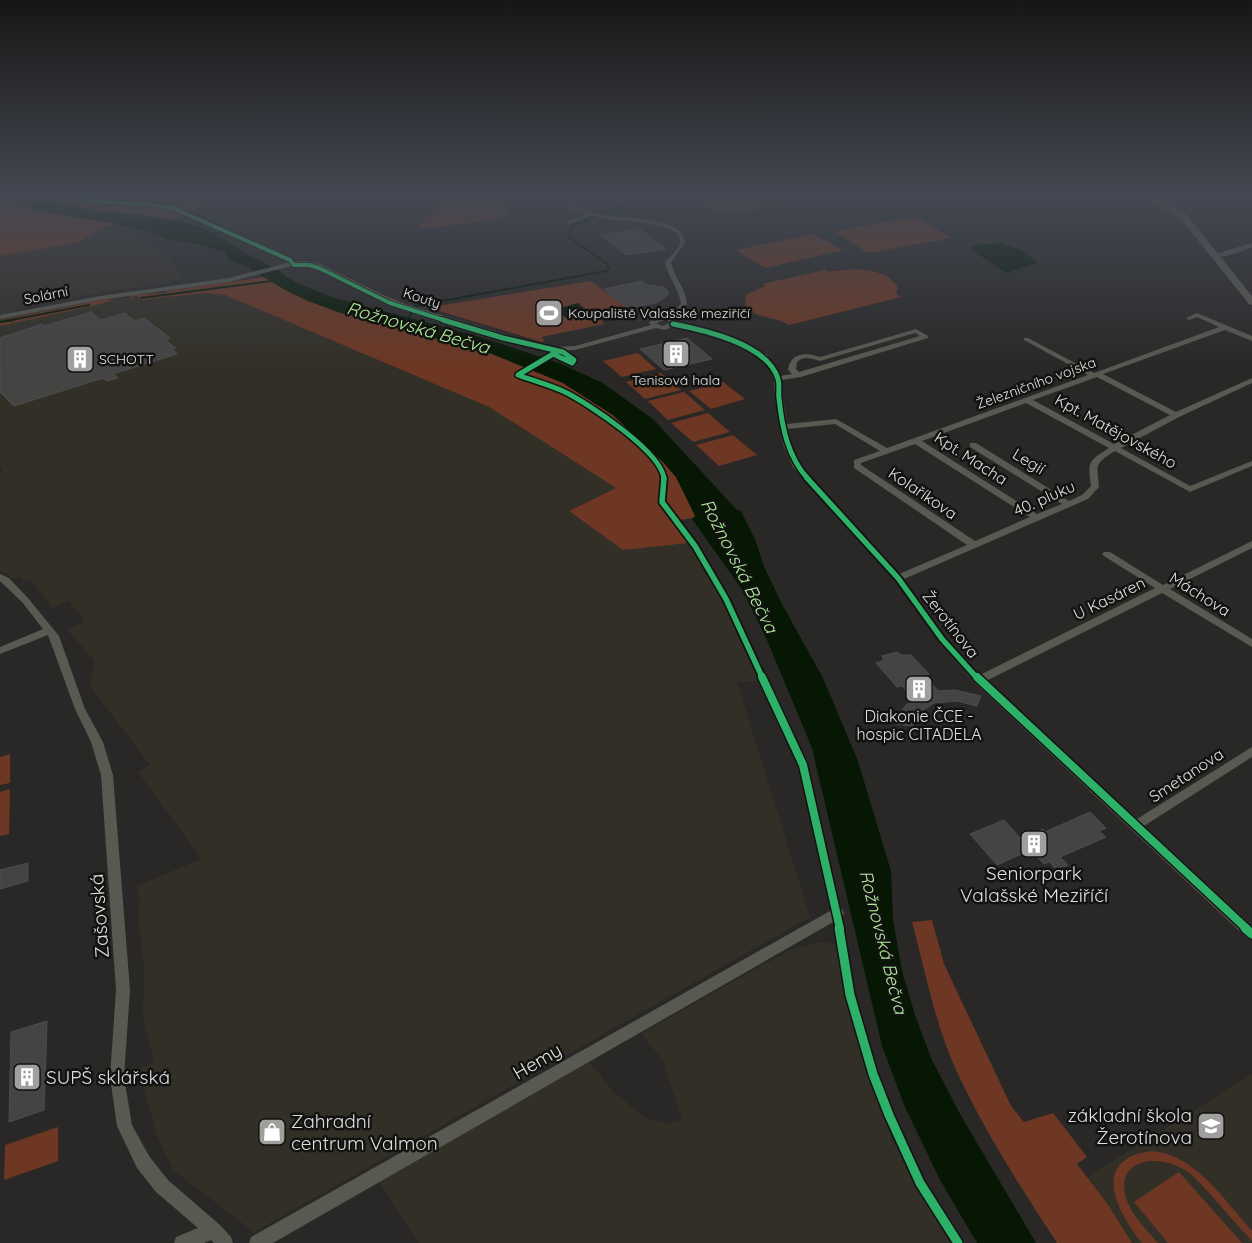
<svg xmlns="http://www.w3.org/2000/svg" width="1252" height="1243" font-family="Quicksand,sans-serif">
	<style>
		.built { fill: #322f27 }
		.green { fill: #6d3723 }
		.water { fill: #061804 }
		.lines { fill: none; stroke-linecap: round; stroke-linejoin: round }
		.stream-far1 { stroke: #061804; stroke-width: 2 }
		.stream { stroke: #061804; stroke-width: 2.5 }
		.building { fill: #444443; stroke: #4e4d4c }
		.street { fill: #585950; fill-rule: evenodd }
		.secondary { fill: #5a5b51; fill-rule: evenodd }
		.cycleway-far4-casing { stroke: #121211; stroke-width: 5.5 }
		.cycleway-far3-casing { stroke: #121211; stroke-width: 8 }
		.cycleway-far2-casing { stroke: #121211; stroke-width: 9 }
		.cycleway-far1-casing { stroke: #121211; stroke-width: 11 }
		.cycleway-casing { stroke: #121211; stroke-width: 12 }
		.cycleway-far4 { stroke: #2db169; stroke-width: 4 }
		.cycleway-far3 { stroke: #2db169; stroke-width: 5 }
		.cycleway-far2 { stroke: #2db169; stroke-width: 5.5 }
		.cycleway-far1 { stroke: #2db169; stroke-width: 8 }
		.cycleway { stroke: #2db169; stroke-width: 9 }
		.labels { text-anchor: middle; stroke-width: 5; stroke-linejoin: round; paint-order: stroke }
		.far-street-label { font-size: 14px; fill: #e0dfde; stroke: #121211 }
		.far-poi-label { font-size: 14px; fill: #e0dfde; stroke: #121211; text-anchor: start }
		.street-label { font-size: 16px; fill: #e0dfde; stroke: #121211 }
		.poi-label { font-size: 16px; fill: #e0dfde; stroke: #121211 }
		.water-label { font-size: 18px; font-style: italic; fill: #abec99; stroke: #121211 }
		.near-poi-label { font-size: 19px; fill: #e0dfde; stroke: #121211; text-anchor: start }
		.near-street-label { font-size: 19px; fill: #e0dfde; stroke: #121211 }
	</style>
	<rect width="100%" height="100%" fill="#292827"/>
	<!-- built -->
	<path class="built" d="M104 228 137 237 148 248 165 252 188 283H185L182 279 175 280 171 281 172 283 80 296 17 309 15 312 0 315V256L76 243Z
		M204 293 225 295 489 407 616 488 569 511 623 550 689 543 733 614 760 681 737 682 810 917 254 1232 173 1170 157 1135 138 1070 154 1062 143 1019 144 967 138 919 140 899 136 886 202 859 138 772 150 765 90 686 95 661 67 630 85 622 69 601 52 608 30 579 24 581 20 577 14 579 0 570V476L2 469 0 468V326L102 304 113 300 137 296 155 299Z
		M820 942 836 944 852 1020 869 1078 893 1142 951 1243H419L378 1180 590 1062 614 1093 647 1119 669 1124 682 1120 664 1063 642 1033 790 950Z
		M1252 1074V1243H1132L1109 1206 1087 1177Z"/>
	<!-- green -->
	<path class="green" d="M19 194H204L207 196 203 207 172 220 87 209Z
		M453 194H531L507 198 506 218 425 229 418 226Z
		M764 194 771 195V201C755 215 727 211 708 208L702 200C712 196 719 203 729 202 741 201 752 198 764 194Z
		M0 197C28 212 86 219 118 224L104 228 76 243 0 256Z
		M915 217 952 238 868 253 834 231Z
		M813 234 843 250 765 268 736 250Z
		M825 270 828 272C848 268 887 266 898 288L896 294 901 297 789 325C775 316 755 320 745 304L746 295 765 286 762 284Z
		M264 277 287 291 338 312 442 340 465 343 563 383 614 416 663 462 676 477 696 517 672 522 689 543 623 550 569 511 616 488 489 407 225 295 204 293 141 300 137 296 130 298 132 295 165 293 167 291Z
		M591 281 628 308V312L599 318 604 324 541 337 545 341 542 342 433 309 438 306Z
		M106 299 113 300 102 304 0 326V320Z
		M638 353 656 369 622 377 603 361Z
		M661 373 681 390 645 399 626 382Z
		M723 382 745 399 711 409 689 391Z
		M684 392 705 410 668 420 648 401Z
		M708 413 730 432 693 442 671 423Z
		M733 435 757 455 719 466 696 445Z
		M10 754V783L0 785V757Z
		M10 789 9 834 0 836V792Z
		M932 920 944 964 1011 1106 1024 1122 1053 1113 1087 1157 1077 1164 1109 1206 1132 1243H1057C1021 1188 985 1132 957 1072 936 1028 925 970 912 922Z
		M58 1127V1161L4 1180 5 1145Z
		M1153 1151C1197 1156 1224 1200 1252 1231V1241C1238 1226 1225 1211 1211 1195 1202 1186 1194 1175 1183 1169 1154 1152 1111 1161 1128 1203 1134 1218 1147 1230 1158 1243H1142C1116 1211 1089 1158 1153 1151Z
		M1179 1172 1242 1243H1168L1134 1202Z"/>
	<!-- water -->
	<path class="water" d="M0 194H19L87 209 148 216 191 224 211 231 247 254 279 271 296 283 335 298 474 335 559 363 601 382 653 419 737 510 741 511 755 539 765 569 783 606 823 678 858 761 891 871 893 920 902 971 915 1015 931 1058 960 1114 1036 1243H977L940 1180 905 1107 882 1046 812 748 766 638 743 591 692 519 695 516 676 477 663 462 613 415 563 383 465 343 442 340 338 312 308 301 287 291 244 265 229 260 224 252 196 244 165 239 156 234 118 224 61 215 24 206 0 197Z
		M1000 243 1024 251 1037 263 1006 273 969 248 975 245Z
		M578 303 590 313 566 318 556 309Z"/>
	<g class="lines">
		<!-- stream-far1 -->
		<path class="stream-far1" d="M162 194 164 199 182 206 184 211 194 213 222 227
			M601 214 634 202 686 194
			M212 235 221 232
			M141 298 272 281
			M415 306 606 271 609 269 607 264 569 237 572 226 596 216
			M6 321 89 305
			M408 321 411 313"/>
		<!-- stream -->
		<path class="stream" d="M0 322 13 320"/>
	</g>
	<!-- building -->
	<path class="building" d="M640 229 666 249 626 255 601 235Z
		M642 281 648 285 664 287 668 291V295L656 303 628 308 604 289Z
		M91 312 101 320 125 313 135 321 144 318 170 338 165 340 176 348 172 349 177 354 113 374 118 378 107 381 103 378 14 406 0 392V338L42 324 44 326Z
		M687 338 712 359 664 370 640 349Z
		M897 652 902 655H911L929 674 926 675 927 678 938 691 955 690 981 696 977 706 957 701 934 703 918 714 913 726 896 724 900 712 913 698 902 686 897 687 876 663 884 660 882 656Z
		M1090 812 1106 828 1099 831 1106 837 1060 857 1068 865 1057 870 1049 862 1044 864 1031 850 997 865 970 834 1004 820 1021 839 1043 829 1045 832Z
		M28 863V881L0 889V870Z
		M47 1021 44 1110 9 1122 11 1032Z"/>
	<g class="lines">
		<!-- street -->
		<path class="street" d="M559 194H565C568 200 572 205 578 208 587 212 598 214 607 216 625 218 686 218 685 243L671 262C674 277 686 289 687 304L673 318 676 323 707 329 742 343 767 355 780 376 792 374 788 370C790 352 807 352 820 357L916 329 928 336V338L801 377 782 380 783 398 787 424 836 419 887 448 1088 375 1024 340V338H1028L1094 373 1219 327 1197 317 1189 320 1186 318 1197 313 1252 336V341L1225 330 1103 374 1176 412 1252 378V383L1179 417 1121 448 1190 486 1252 461V466L1190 492 1115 451C1094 464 1097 464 1099 487L1088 499 904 579 946 637 980 675 1155 588 1104 556 1102 554 1104 552H1110L1163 585 1252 541V548L1170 589 1252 639V647L1162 593 986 681 1137 819 1252 747V757L1144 826 1252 926V940L1247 938 975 683 938 641 895 580 793 467 783 444 775 398 774 379 769 368 761 359 738 345 703 332 674 326 665 330 656 328 575 350 556 351 507 338 404 307 379 297 316 267 305 265 291 266 229 282 100 300 0 319V315L100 296 229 278 291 262 305 261 320 264 383 295 408 305 511 336 556 347 575 346 651 325 649 323 652 319 668 317 681 304C679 288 668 277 665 262 670 256 681 248 680 240 679 222 622 221 608 219 603 219 598 216 593 216 584 216 576 224 567 224V222L586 214 571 208ZM665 320 669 321V323L662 326 656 323ZM915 333 920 336 799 372 796 369 797 362C805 355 812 359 820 361ZM1097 377 1170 415 1114 444 1033 400ZM1026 403 1109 448C1087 462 1088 462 1091 486L1082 495 1069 501 976 443H970V447L1062 504 1037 514 922 441ZM835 424 880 451 854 460V468L967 545 899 574 801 466 791 444 788 429ZM915 444 1030 517 975 541 861 465V463Z
			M604 194H611L624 203 619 204Z
			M1252 243V247C1241 251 1223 260 1212 255Z
			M0 574 9 578 28 598 59 636 85 709 103 742 113 775 130 990 124 1077 132 1125 149 1156 168 1180 220 1225 231 1237 233 1243H214L211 1240 204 1243H174L176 1237 198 1228 156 1192 137 1168 117 1126 110 1077 116 990 101 775 91 742 75 709 48 635 0 654V647L43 629 22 602 0 581Z
			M837 907 842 909 844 913 842 917 273 1243H249L251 1237Z"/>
		<!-- secondary -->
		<path class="secondary" d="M1132 194H1142L1172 205 1187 215 1252 296V305L1249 304 1181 219 1166 209Z"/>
		<defs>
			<path id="cycleway-far4" d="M68 194 94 202 148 204 175 209 290 260 294 265H309L319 268 390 303 447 321"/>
			<path id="cycleway-far3" d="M443 320 503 338 563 352 574 360 572 363 553 354 518 375C534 381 550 385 565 392 589 404 662 452 664 479
				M673 324C704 330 768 344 778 379 780 385 778 392 779 398 782 428 788 457 808 479"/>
			<path id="cycleway-far2" d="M664 478 662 502 695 546 726 599 763 679
				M807 478 898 578 942 639 978 679"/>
			<path id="cycleway-far1" d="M762 677 803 765 840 929
				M977 677 1247 929"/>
			<path id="cycleway" d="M839 928 850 995 873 1074 889 1115 920 1183 958 1243
				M1245 928 1252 934"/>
		</defs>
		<!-- cycleway-far4 casing -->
		<use href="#cycleway-far4" class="cycleway-far4-casing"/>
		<!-- cycleway-far3 casing -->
		<use href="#cycleway-far3" class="cycleway-far3-casing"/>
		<!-- cycleway-far2 casing -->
		<use href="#cycleway-far2" class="cycleway-far2-casing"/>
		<!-- cycleway-far1 casing -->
		<use href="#cycleway-far1" class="cycleway-far1-casing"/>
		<!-- cycleway casing -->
		<use href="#cycleway" class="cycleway-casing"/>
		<!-- cycleway-far4 -->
		<use href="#cycleway-far4" class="cycleway-far4"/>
		<!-- cycleway-far3 -->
		<use href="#cycleway-far3" class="cycleway-far3"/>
		<!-- cycleway-far2 -->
		<use href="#cycleway-far2" class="cycleway-far2"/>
		<!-- cycleway-far1 -->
		<use href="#cycleway-far1" class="cycleway-far1"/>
		<!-- cycleway -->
		<use href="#cycleway" class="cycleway"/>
	</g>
	<!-- sky -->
	<linearGradient id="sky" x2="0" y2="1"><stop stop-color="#171615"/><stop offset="0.53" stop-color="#434852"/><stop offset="1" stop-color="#434852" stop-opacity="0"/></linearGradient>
	<rect width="1252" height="368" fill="url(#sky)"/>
	<!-- icons -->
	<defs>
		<symbol id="stadium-square" viewBox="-11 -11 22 22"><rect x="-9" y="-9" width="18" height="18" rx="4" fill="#a09f9e" stroke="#121211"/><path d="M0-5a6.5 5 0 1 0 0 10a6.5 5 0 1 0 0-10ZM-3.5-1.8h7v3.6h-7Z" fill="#fff"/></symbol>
		<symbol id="building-square" viewBox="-11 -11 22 22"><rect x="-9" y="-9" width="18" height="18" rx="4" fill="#a09f9e" stroke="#121211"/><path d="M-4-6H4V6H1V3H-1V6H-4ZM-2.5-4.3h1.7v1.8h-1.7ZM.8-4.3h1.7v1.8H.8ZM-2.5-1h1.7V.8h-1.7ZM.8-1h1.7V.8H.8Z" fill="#fff"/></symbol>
		<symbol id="school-square" viewBox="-11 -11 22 22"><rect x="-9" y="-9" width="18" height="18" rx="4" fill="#a09f9e" stroke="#121211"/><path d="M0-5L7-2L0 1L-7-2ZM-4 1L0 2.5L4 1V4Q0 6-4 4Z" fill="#fff"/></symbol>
		<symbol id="shop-square" viewBox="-11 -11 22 22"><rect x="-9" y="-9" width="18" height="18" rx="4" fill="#a09f9e" stroke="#121211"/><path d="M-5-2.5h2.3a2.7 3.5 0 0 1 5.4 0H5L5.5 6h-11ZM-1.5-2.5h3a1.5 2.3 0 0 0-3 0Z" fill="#fff"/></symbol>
	</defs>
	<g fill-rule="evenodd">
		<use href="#stadium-square" x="533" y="297" width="32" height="32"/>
		<use href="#building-square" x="660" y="338" width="32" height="32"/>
		<use href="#building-square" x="64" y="343" width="32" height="32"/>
		<use href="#building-square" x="903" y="673" width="32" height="32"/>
		<use href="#building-square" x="1018" y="828" width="32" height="32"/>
		<use href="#building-square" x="11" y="1061" width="32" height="32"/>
		<use href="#school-square" x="1195" y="1110" width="32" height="32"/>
		<use href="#shop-square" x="256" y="1116" width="32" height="32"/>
	</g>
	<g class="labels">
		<!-- far-street labels -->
		<g class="far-street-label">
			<text transform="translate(46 295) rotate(-11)" y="5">Solární</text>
			<text transform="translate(422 298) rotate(18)" y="5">Kouty</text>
			<text transform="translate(1036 383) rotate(-20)" y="5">Železničního vojska</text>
		</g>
		<!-- far-poi labels -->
		<g class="far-poi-label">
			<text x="568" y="318">Koupaliště Valašské meziříčí</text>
			<text x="99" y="364">SCHOTT</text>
			<text x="676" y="385" text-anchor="middle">Tenisová hala</text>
		</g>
		<!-- street labels -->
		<g class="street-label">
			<text transform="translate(1116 431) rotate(29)" y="6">Kpt. Matějovského</text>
			<text transform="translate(971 458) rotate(33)" y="6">Kpt. Macha</text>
			<text transform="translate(1029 461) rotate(31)" y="6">Legií</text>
			<text transform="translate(923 493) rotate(34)" y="6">Kolaříkova</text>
			<text transform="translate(1044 498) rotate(-24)" y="6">40. pluku</text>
			<text transform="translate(1200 594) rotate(32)" y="6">Máchova</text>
			<text transform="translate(1109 598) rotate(-26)" y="6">U Kasáren</text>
			<text transform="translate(951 624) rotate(52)" y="6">Žerotínova</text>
			<text transform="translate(1186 775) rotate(-33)" y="6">Smetanova</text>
		</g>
		<!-- poi labels -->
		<g class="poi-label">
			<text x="919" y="722">Diakonie ČCE -<tspan x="919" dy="18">hospic CITADELA</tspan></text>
		</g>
		<!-- water labels -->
		<g class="water-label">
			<text transform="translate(418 328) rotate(16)" y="6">Rožnovská Bečva</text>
			<text transform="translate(739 566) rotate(63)" y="6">Rožnovská Bečva</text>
			<text transform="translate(883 942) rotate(76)" y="6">Rožnovská Bečva</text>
		</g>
		<!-- near-poi labels -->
		<g class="near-poi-label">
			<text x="1034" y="880" text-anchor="middle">Seniorpark<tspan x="1034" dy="22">Valašské Meziříčí</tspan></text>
			<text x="46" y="1084">SUPŠ sklářská</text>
			<text x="1192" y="1122" text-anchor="end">základní škola<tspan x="1192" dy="22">Žerotínova</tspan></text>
			<text x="291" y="1128">Zahradní<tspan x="291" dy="22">centrum Valmon</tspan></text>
		</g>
		<!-- near-street labels -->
		<g class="near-street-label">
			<text transform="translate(99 916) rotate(-94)" y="7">Zašovská</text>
			<text transform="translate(537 1061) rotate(-30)" y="7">Hemy</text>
		</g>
	</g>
</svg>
